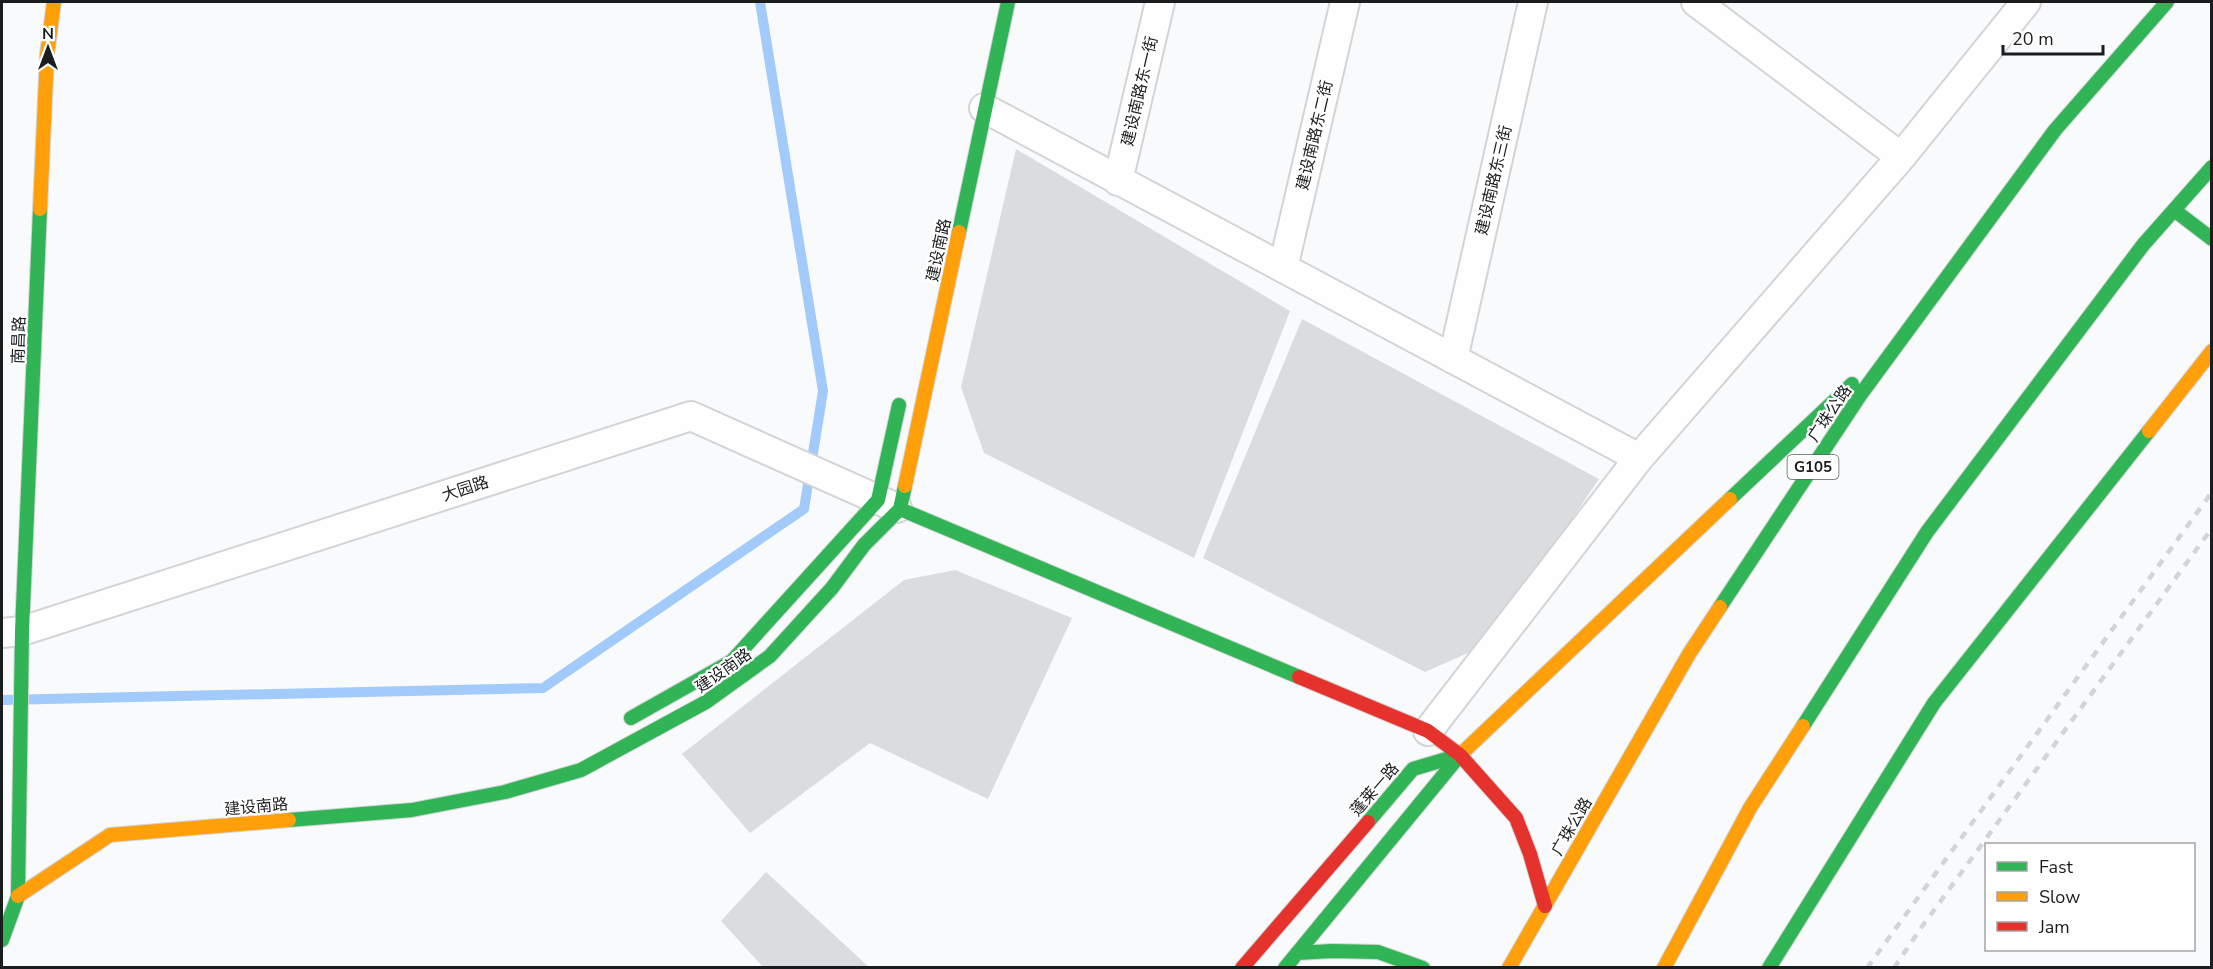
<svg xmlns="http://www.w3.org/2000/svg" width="2213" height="969" font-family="'Nunito Sans','Noto Sans SC',sans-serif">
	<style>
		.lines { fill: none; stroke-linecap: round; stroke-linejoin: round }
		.stream { stroke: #a2cafb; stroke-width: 10 }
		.building { fill: #dbdcde }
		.street-casing { stroke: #d2d4d6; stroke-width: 32 }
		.fast-casing { stroke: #d2d4d6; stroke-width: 16 }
		.slow-casing { stroke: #d2d4d6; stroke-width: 16 }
		.jam-casing { stroke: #d2d4d6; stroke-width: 16 }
		.street { stroke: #fefeff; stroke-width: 28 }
		.fast { stroke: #30b455; stroke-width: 14 }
		.slow { stroke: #ff9f0a; stroke-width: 14 }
		.jam { stroke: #e5322d; stroke-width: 14 }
		.rail { stroke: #d3d4d4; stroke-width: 4.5; stroke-dasharray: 8 8; stroke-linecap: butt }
		.labels { text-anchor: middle; stroke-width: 4.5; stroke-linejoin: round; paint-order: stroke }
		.shield { fill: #fff; stroke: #5f6062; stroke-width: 1.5 }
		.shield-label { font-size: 15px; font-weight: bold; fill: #1a1c1e }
		.street-label { font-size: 16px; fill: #1a1c1e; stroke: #fff }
	</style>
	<rect width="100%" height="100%" fill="#f8fafc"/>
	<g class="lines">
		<!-- stream -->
		<path class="stream" d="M2 700 543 688 804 509 823 391 760 2"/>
	</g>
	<!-- building -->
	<path class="building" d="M1016 149 1290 311 1194 558 984 453 961 387Z
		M1302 319 1599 479 1488 644 1425 672 1203 558Z
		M955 570 1072 618 988 799 870 743 750 833 682 754 904 580Z
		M766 872 870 968H764L721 921Z"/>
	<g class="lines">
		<defs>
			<path id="street" d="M1696 2 1901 157
				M984 108 1639 458
				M1118 181 1160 2
				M1283 268 1345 2
				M1453 359 1533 2
				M2 633 22 631 691 416 897 508
				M1428 731 1639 458 1901 157 2026 2"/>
			<path id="fast" d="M2174 210 2212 239
				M959 232 1008 2
				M1730 499 1852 384
				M900 509 1299 677
				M1720 607 1861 394 2055 130 2167 2
				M631 718 732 661 878 500 899 405
				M1803 726 1927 532 2143 245 2212 167
				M289 820 412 810 505 792 581 770 706 702 770 656 832 588 864 545 900 509 905 486
				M1368 822 1413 769 1460 755
				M2 940 18 896 22 631 40 209
				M1297 953 1332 951 1378 952 1423 968
				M1285 968 1460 755
				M1769 968 1934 703 2149 431"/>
			<path id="slow" d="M40 209 47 55 54 2
				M2149 431 2212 351
				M905 486 959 232
				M1460 755 1730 499
				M18 896 110 835 289 820
				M1509 968 1689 654 1720 607
				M1664 968 1750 808 1803 726"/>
			<path id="jam" d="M1299 677 1428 731 1460 755 1516 818 1530 854 1545 906
				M1242 968 1368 822"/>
		</defs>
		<!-- street casing -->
		<use href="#street" class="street-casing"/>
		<!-- fast casing -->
		<use href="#fast" class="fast-casing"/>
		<!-- slow casing -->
		<use href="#slow" class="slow-casing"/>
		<!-- jam casing -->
		<use href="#jam" class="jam-casing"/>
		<!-- street -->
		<use href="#street" class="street"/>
		<!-- fast -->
		<use href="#fast" class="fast"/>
		<!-- slow -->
		<use href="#slow" class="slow"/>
		<!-- jam -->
		<use href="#jam" class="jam"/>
		<!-- rail -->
		<path class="rail" d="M1867 968 2212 492
			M1894 968 1921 928 2212 528"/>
	</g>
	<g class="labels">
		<!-- shield labels -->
		<rect class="shield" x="1787.5" y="455" width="51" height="24" rx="4.5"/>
		<g class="shield-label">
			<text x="1813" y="472">G105</text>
		</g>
		<!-- street labels -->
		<g class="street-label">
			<text transform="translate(1139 91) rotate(-77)" y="6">建设南路东一街</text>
			<text transform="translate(1314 135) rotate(-77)" y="6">建设南路东二街</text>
			<text transform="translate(1493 180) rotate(-77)" y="6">建设南路东三街</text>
			<text transform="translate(938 250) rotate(-78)" y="6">建设南路</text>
			<text transform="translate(18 340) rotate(-88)" y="6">南昌路</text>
			<text transform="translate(1829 413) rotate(-56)" y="6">广珠公路</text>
			<text transform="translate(465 488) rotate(-18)" y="6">大园路</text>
			<text transform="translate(723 670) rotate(-35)" y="6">建设南路</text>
			<text transform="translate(1374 789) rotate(-49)" y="6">蓬莱一路</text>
			<text transform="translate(256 806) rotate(-5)" y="6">建设南路</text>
			<text transform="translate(1571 826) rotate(-60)" y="6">广珠公路</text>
		</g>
	</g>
	<!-- border -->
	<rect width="2213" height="969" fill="none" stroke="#1a1c1e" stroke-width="6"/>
	<!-- legend -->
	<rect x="1985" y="843" width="210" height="108" fill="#ffffff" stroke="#a3a4a5" stroke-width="1.5"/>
	<rect x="1997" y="862" width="30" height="9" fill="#30b455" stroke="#a3a4a5" stroke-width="1.5"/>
	<text x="2039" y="873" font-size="18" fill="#1a1c1e">Fast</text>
	<rect x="1997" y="892" width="30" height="9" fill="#ff9f0a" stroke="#a3a4a5" stroke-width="1.5"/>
	<text x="2039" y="903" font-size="18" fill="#1a1c1e">Slow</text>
	<rect x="1997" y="922" width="30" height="9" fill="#e5322d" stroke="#a3a4a5" stroke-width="1.5"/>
	<text x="2039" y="933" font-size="18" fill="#1a1c1e">Jam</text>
	<!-- north arrow -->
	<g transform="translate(48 48)" stroke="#ffffff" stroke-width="4.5" paint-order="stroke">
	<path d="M0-4.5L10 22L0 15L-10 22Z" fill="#1a1c1e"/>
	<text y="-9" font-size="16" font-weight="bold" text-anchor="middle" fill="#1a1c1e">N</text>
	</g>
	<!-- scale -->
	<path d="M2003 45v9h100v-9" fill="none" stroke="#1a1c1e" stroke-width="3"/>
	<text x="2012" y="45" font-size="18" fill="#1a1c1e" stroke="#ffffff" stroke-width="4.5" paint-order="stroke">20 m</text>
</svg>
